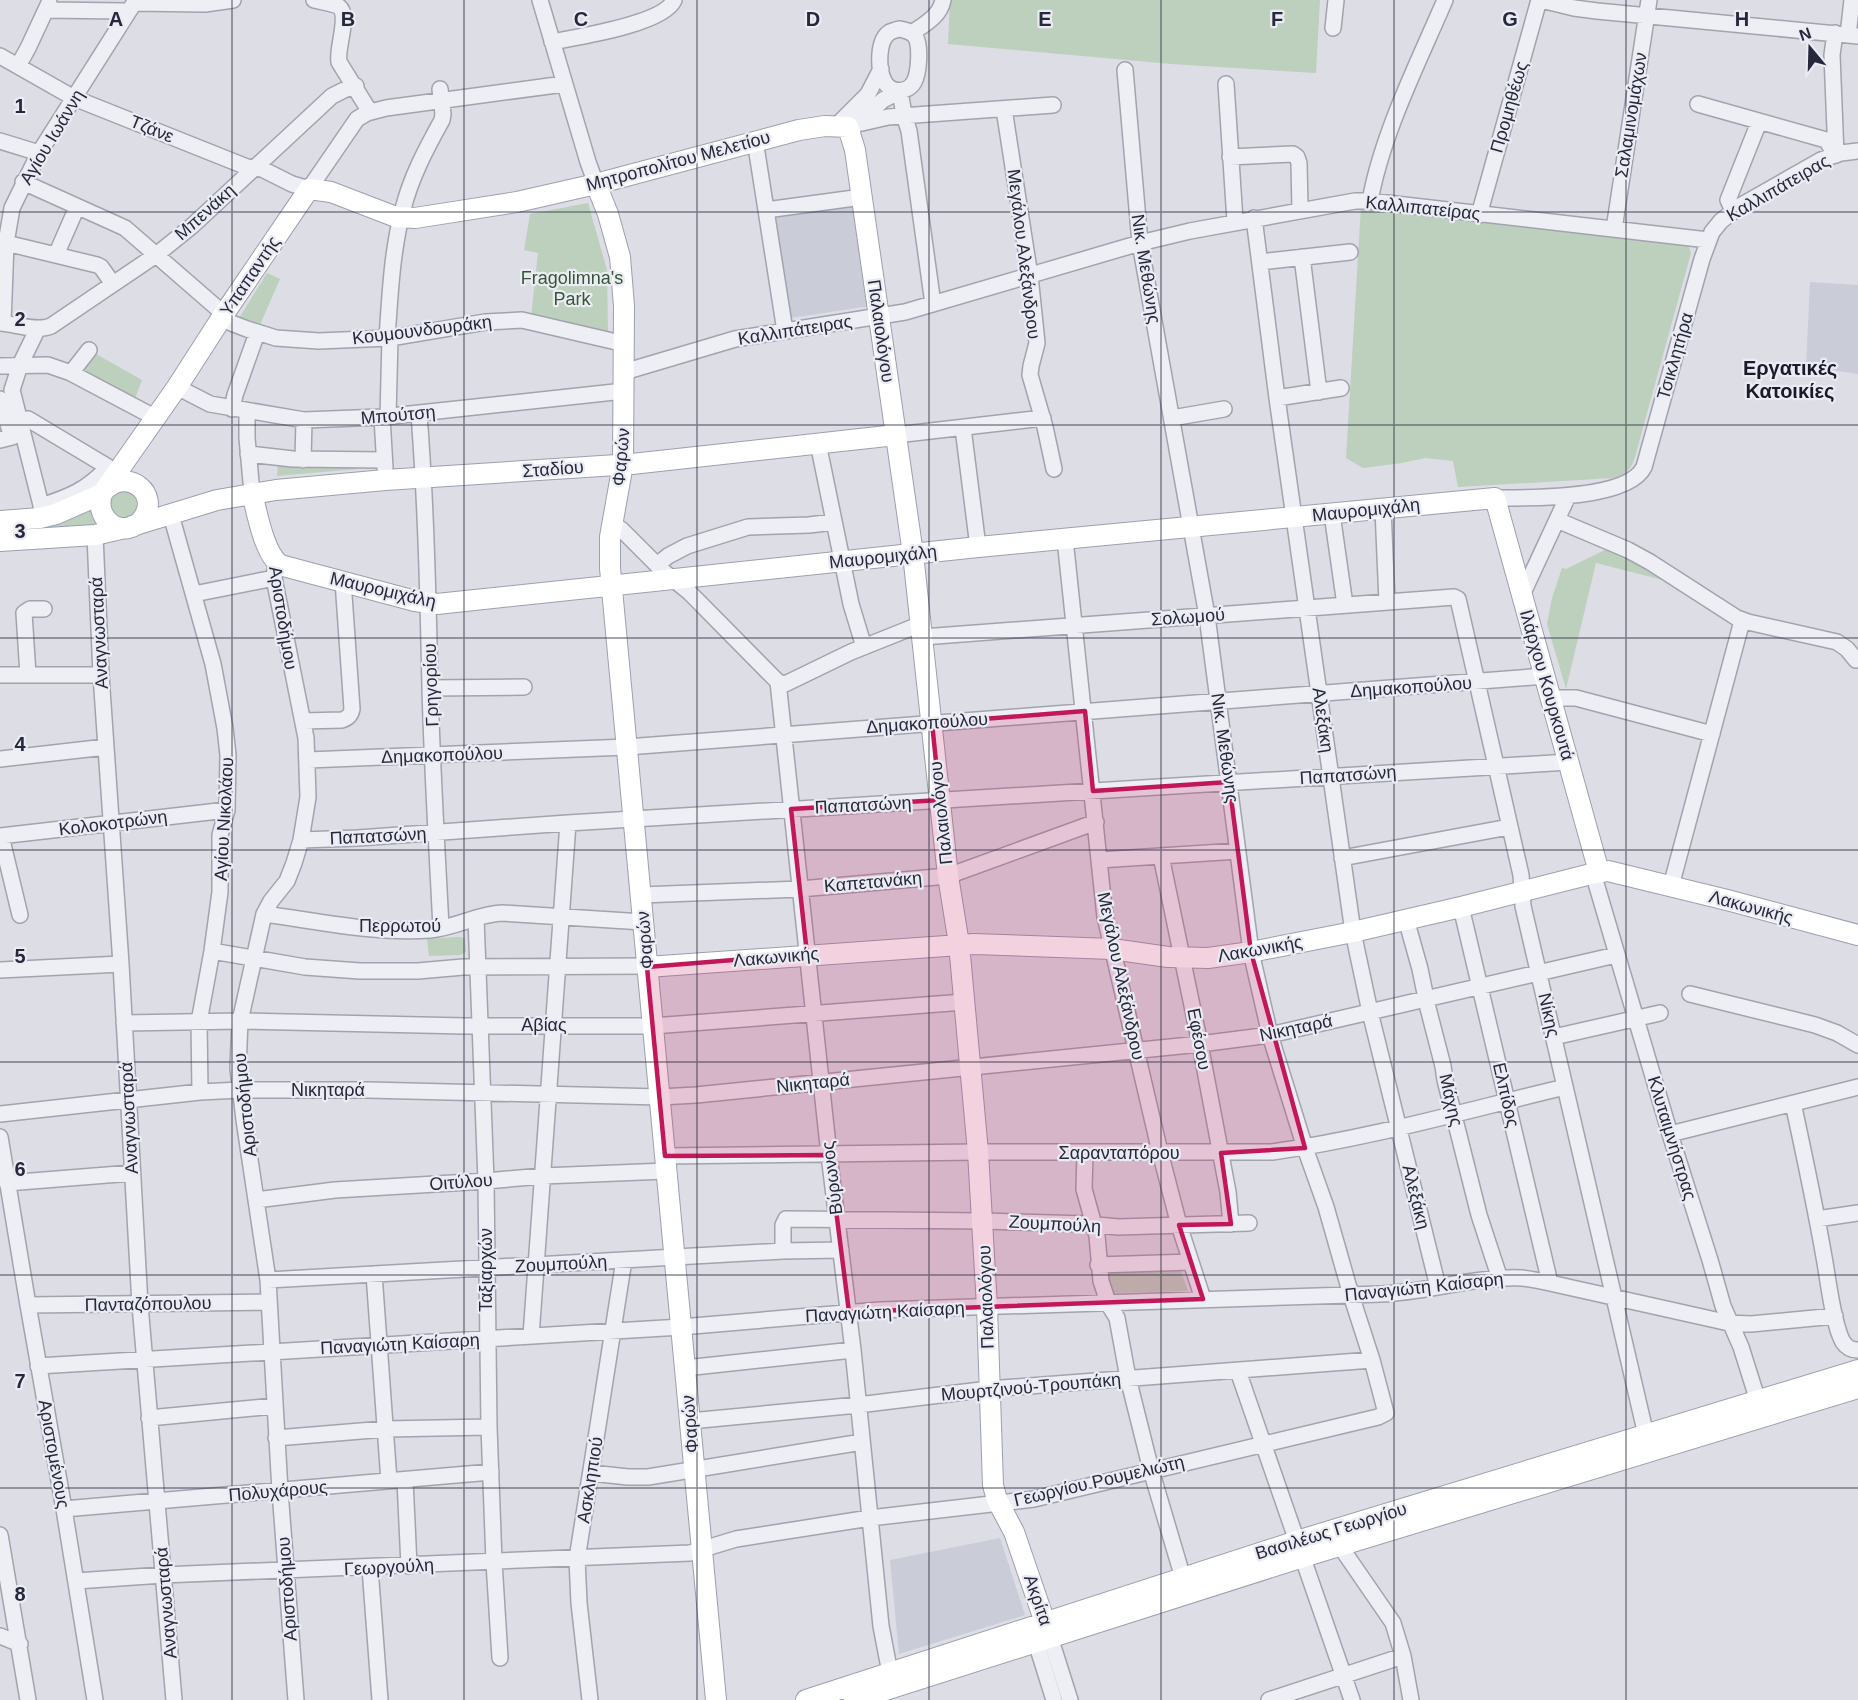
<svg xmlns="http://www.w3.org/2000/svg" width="1858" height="1700" font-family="Arial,sans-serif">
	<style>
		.built { fill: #caccd7 }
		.green { fill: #bdcfbd }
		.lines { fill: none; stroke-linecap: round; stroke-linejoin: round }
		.minor-casing { stroke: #a2a3af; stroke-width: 18 }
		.major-casing { stroke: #9c9fb0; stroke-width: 22 }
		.minor { stroke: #eeeff4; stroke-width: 15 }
		.major { stroke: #fff; stroke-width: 20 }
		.marked { fill: #c2185b; fill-opacity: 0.2; stroke: #c2185b; stroke-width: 4.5; stroke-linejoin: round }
		.grid { fill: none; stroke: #26293b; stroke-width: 1.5; stroke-opacity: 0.55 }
		.labels { text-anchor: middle; stroke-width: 4.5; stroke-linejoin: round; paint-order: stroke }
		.street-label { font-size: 18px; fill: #26293b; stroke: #ebecf3 }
		.park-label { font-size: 18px; fill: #355636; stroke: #ebecf3 }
		.neighbourhood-label { font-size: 20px; font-weight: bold; fill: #191b2b; stroke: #ebecf3 }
		.grid-label { font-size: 20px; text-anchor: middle; font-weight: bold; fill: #26293b; stroke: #ebecf3; stroke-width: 4.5; stroke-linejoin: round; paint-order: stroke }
	</style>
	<rect width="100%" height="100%" fill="#dcdde5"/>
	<!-- built -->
	<path class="built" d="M854 205 870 306 790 318 775 215Z
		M1810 282 1858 285V374L1806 366Z
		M1000 1538 1025 1615 899 1654 890 1560Z"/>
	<!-- green -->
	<path class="green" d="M950 0H1320L1316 73 1171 64 948 44Z
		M588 203 607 270 608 335 531 317 538 253 524 250 530 214Z
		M1361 207 1681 243 1689 247 1691 253 1635 457C1631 469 1626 475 1613 478L1458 487 1453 461 1425 458 1402 463 1363 468 1346 458Z
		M267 273 280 279 259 327 238 320Z
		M89 350 142 380 133 404 71 373Z
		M278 464 358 465V469L277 476Z
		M110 504a14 14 0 1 1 28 0a14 14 0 1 1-28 0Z
		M96 506 98 525 0 535V531C39 529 60 525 96 506Z
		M1609 548 1621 552 1680 589 1678 591 1667 581 1596 563 1566 689 1547 624 1552 598 1562 568 1566 569Z
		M457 937 465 938 466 952 460 955 429 956 427 939Z
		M1180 1268 1188 1291 1113 1293 1107 1270Z"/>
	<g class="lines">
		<defs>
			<path id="minor" d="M314 0C322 2 331 3 338 6 351 14 336 48 339 62L370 112
				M540 0 588 162 596 184
				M1541 0 1574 8 1597 11 1858 36
				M134 3 205 4 233 0
				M46 10 124 11
				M1333 28 1336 0
				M899 29C905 30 911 31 915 36 921 45 919 73 914 82 907 94 890 93 884 81 878 69 877 40 890 32 890 32 898 29 899 29Z
				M912 33C925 24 940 16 943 0
				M1835 33 1832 55 1836 155
				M1848 35 1852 0
				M552 42C577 37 664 24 674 0
				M0 56 74 98 247 167 262 169 292 184 309 189 357 119 367 113 386 108 564 84
				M18 66 28 48 49 3
				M1226 84 1235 221
				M1698 104 1826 140 1836 155
				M1004 109 1030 276 1037 343 1031 366 1030 375 1045 427 1054 469
				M862 123 888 117 1053 105
				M836 126 868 94 881 69
				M855 126 883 100 900 91 904 115 909 131 933 304
				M755 140 785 331
				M0 141 39 153
				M1230 157 1293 154 1297 157 1299 163 1300 210
				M23 182 125 228 224 314
				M1370 201C1382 134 1418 63 1445 0
				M766 210 862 197
				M1733 211 1728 200 1759 122
				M1479 215 1539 0
				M1254 218 1277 398 1353 932 1370 1012 1438 1287
				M1614 229 1649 0
				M6 243 97 265 101 267 113 284
				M56 255 77 207
				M1302 257 1319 392
				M1260 262 1350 252
				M221 319 247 329 276 338 319 341 390 338 485 322 522 320 625 344
				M0 323C15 324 37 332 51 326L156 255 192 226 332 96 344 90 356 86
				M3 323 6 243 12 208 39 153 136 0
				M38 328 20 365 12 390 44 517
				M387 338C390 295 392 250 403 209 411 177 426 149 442 120L443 114 440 89
				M0 366 48 365 71 373 156 418
				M624 372 735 339 905 312 1140 243 1190 231 1355 201H1370L1708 240
				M71 373 89 350
				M177 387 210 404 304 420 382 417 624 391
				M1277 398 1341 388
				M0 399 12 437 0 440
				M232 409 235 395 257 333
				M247 411V438L252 493
				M419 414C426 505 428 596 430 687 432 767 437 848 441 928
				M382 417 385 468
				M388 417 390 338
				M1172 418 1224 409
				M7 422 28 419 108 467C87 490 69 497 41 506
				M963 428 978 547
				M896 435 1043 418
				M818 443 851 604 864 647
				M248 454 293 459 384 460
				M303 460 304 420
				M1495 498C1528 498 1628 500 1644 467L1702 259 1712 232 1721 221 1740 206 1821 160 1841 153 1858 151
				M1383 509 1387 602
				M1332 514 1345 605
				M171 515 213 664 225 728 228 755 227 810 220 835V892L212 951 199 1022 200 1092
				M1557 520 1628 550 1650 562 1737 618 1748 622 1837 642 1847 649 1856 660
				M612 523 622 530 663 571 689 592 778 682
				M95 535 101 675 121 964 140 1305 174 1700
				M1065 539 1105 917 1160 1152 1179 1225 1203 1299
				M276 561 274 578 306 738 308 797 301 840 294 863 287 881 271 901 264 914 240 1021 238 1068 244 1120 268 1280 280 1491 296 1700
				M657 565 668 556 687 546 748 527 809 525 834 522
				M194 594 274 578
				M1522 595 1568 496
				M923 637 1454 597 1458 599 1521 875 1523 906 1646 1435
				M0 675H101
				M28 675 24 613 30 609H44
				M778 682 829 1155 853 1350 881 1626 890 1673
				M778 682 785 684 851 652 921 624
				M430 688 524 687
				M1551 698H1576L1712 734
				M303 721 342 720C348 718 351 715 352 709L343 581
				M0 759 106 747
				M308 760 627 747 1545 676
				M0 836 227 810
				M1 836 20 915
				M301 840 358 838 568 823 1569 762
				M1161 856 1200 1044 1228 1192 1231 1224
				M1342 858 1509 827
				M1099 860 1238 851
				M1593 873 1670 1134 1710 1260 1723 1306 1741 1347 1758 1401
				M1671 886 1742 621
				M641 895 800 889 948 876 1096 822
				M1461 907 1550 1283
				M264 914C318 921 375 934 430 930 455 928 477 914 502 913L643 922
				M476 918 486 1181 489 1427 494 1562 500 1658
				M1406 919 1420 969 1428 1008 1443 1066 1445 1080 1479 1215 1500 1279
				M212 951 305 967 360 971H418L463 967 647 966
				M0 970 121 964
				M1690 994 1815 1025 1837 1033 1858 1045
				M124 1023 240 1021 465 1026H653L964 1002
				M1554 1037 1660 1013
				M1793 1103C1804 1154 1815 1205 1824 1257 1828 1278 1833 1325 1843 1342 1847 1348 1851 1350 1858 1350
				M0 1114 200 1092 240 1090H368L660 1097 696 1095 1200 1044 1270 1035 1616 955
				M1670 1134 1858 1087
				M0 1137 28 1305 64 1509 95 1700
				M1085 1153 1084 1189 1097 1236 1101 1281 1109 1305 1117 1318 1128 1378 1151 1470 1183 1578
				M665 1156 978 1152H1272C1371 1138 1468 1110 1565 1087
				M7 1183 132 1173
				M256 1200 335 1190 486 1181 543 1176 666 1171
				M1817 1219 1858 1213
				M783 1251V1225L786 1219H789L982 1221 1087 1224 1118 1227 1249 1223
				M1098 1265 1191 1262
				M374 1274 389 1481
				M268 1280 783 1251 841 1250
				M28 1305 269 1302
				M531 1336 568 823
				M38 1366 681 1327 880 1310 1381 1294C1428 1292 1475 1276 1522 1278 1531 1279 1541 1281 1550 1283L1729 1323 1751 1324 1835 1316
				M685 1368 853 1350
				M1238 1371 1352 1700
				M149 1418 274 1406
				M690 1421 858 1405 989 1389 1372 1360
				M276 1438 385 1429 489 1427
				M591 1473 628 1477H648L862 1442
				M405 1480 409 1566
				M64 1509 491 1472
				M0 1535 28 1700
				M1340 1546 1393 1623 1403 1656 1411 1700
				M370 1568 380 1700
				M76 1581 163 1575 690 1553 736 1539 870 1518 1034 1499 1378 1417 1386 1413 1372 1360 1351 1295 1326 1207 1305 1148 1270 1035 1251 952 1207 616 1140 243 1125 70
				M1033 1633 1054 1700
				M0 1636 20 1644
				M1050 1637 1070 1700
				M590 1700 579 1603 577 1559 624 1260
				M1269 1700 1403 1656"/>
			<path id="major" d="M596 184 608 214 620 257 624 306 623 464 610 537V568L716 1700
				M107 488C129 469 160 494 143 518 126 542 93 521 102 494L177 387 224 314 309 189 331 192 396 217 415 218 517 202 596 184 799 130 825 126 848 127 855 150 913 554 948 876 959 944 978 1152 987 1307 993 1485 997 1500 1014 1532 1050 1637
				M252 493C257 513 264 553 280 565L415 601 437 604 978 547 1495 498 1599 872
				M0 521 40 518 56 514 102 494
				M132 526 217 500 276 490 385 480 632 464 896 435
				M0 541 95 535 125 528
				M647 967 974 944 1112 949 1168 957 1208 958 1251 952 1353 932 1461 907 1591 874 1608 871 1727 900 1858 935
				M806 1700 1297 1541 1858 1370
				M854 1700 1303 1557 1858 1388"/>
		</defs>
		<!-- minor casing -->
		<use href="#minor" class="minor-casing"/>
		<!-- major casing -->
		<use href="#major" class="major-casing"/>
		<!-- minor -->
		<use href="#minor" class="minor"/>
		<!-- major -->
		<use href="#major" class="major"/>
	</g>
	<!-- marked area -->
	<path class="marked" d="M1085 711 1093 791 1229 782 1251 952 1305 1148 1221 1153 1231 1224 1179 1225 1203 1299 849 1312 829 1155 665 1156 647 967 807 954 791 809 940 800 932 723Z"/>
	<!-- grid -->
	<path class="grid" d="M232 0V1700M464 0V1700M697 0V1700M929 0V1700M1161 0V1700M1394 0V1700M1626 0V1700M0 212H1858M0 425H1858M0 638H1858M0 850H1858M0 1062H1858M0 1275H1858M0 1488H1858"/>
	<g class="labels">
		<!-- street labels -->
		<g class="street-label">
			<text transform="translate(1509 107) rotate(-74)" y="6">Προμηθέως</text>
			<text transform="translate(1631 115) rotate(-81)" y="6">Σαλαμινομάχων</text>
			<text transform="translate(152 129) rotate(22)" y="6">Τζάνε</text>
			<text transform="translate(52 137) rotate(-59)" y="6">Αγίου Ιωάννη</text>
			<text transform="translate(678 161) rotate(-15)" y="6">Μητροπολίτου Μελετίου</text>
			<text transform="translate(1778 188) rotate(-30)" y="6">Καλλιπάτειρας</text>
			<text transform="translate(1423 208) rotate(6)" y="6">Καλλιπατείρας</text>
			<text transform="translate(205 212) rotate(-42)" y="6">Μπενάκη</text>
			<text transform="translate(1024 254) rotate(83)" y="6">Μεγάλου Αλεξάνδρου</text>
			<text transform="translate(1146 269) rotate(81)" y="6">Νικ. Μεθώνης</text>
			<text transform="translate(250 276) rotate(-56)" y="6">Υπαπαντής</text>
			<text transform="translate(422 330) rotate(-7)" y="6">Κουμουνδουράκη</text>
			<text transform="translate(795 330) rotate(-9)" y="6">Καλλιπάτειρας</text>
			<text transform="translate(881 331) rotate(82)" y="6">Παλαιολόγου</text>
			<text transform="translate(1675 356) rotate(-74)" y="6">Τσικλητήρα</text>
			<text transform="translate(398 415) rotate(-5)" y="6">Μπούτση</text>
			<text transform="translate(621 457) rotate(-85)" y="6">Φαρών</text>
			<text transform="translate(553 469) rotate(-4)" y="6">Σταδίου</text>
			<text transform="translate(1366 510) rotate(-6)" y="6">Μαυρομιχάλη</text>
			<text transform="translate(883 557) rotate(-6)" y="6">Μαυρομιχάλη</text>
			<text transform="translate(383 590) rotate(13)" y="6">Μαυρομιχάλη</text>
			<text transform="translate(1188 617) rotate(-4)" y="6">Σολωμού</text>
			<text transform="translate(283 618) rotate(81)" y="6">Αριστοδήμου</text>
			<text transform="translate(99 633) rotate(-93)" y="6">Αναγνωσταρά</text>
			<text transform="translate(431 685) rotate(-92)" y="6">Γρηγορίου</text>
			<text transform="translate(1547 685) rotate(74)" y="6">Ιλάρχου Κουρκουτά</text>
			<text transform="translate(1411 687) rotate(-4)" y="6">Δημακοπούλου</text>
			<text transform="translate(1323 720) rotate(82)" y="6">Αλεξάκη</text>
			<text transform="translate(927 723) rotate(-4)" y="6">Δημακοπούλου</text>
			<text transform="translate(1225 748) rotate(82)" y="6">Νικ. Μεθώνης</text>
			<text transform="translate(442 755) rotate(-2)" y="6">Δημακοπούλου</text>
			<text transform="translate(1348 775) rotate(-4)" y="6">Παπατσώνη</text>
			<text transform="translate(863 805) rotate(-3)" y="6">Παπατσώνη</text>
			<text transform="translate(941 813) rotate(-96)" y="6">Παλαιολόγου</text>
			<text transform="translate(224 819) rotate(-87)" y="6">Αγίου Νικολάου</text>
			<text transform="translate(113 823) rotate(-7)" y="6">Κολοκοτρώνη</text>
			<text transform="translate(378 836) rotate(-3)" y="6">Παπατσώνη</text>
			<text transform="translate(873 882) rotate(-5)" y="6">Καπετανάκη</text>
			<text transform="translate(1751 907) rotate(15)" y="6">Λακωνικής</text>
			<text x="400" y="932">Περρωτού</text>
			<text transform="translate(645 940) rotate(-95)" y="6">Φαρών</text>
			<text transform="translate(1260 949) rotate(-10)" y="6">Λακωνικής</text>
			<text transform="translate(776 957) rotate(-5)" y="6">Λακωνικής</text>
			<text transform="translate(1121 976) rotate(78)" y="6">Μεγάλου Αλεξάνδρου</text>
			<text transform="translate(1549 1015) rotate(77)" y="6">Νίκης</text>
			<text x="544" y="1031">Αβίας</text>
			<text transform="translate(1296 1028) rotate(-12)" y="6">Νικηταρά</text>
			<text transform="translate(1199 1039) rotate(79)" y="6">Εφέσου</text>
			<text transform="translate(813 1083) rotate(-6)" y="6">Νικηταρά</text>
			<text x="328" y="1096">Νικηταρά</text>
			<text transform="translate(1506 1095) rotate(77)" y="6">Ελπίδος</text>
			<text transform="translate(1451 1100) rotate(77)" y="6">Μάχης</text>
			<text transform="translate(245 1105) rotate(-96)" y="6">Αριστοδήμου</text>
			<text transform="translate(129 1118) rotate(-93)" y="6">Αναγνωσταρά</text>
			<text transform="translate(1672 1138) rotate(73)" y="6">Κλυταιμνήστρας</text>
			<text x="1119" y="1159">Σαρανταπόρου</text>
			<text transform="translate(832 1178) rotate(-97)" y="6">Βύρωνος</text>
			<text transform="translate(461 1182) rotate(-4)" y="6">Οιτύλου</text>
			<text transform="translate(1416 1197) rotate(76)" y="6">Αλεξάκη</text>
			<text transform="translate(1055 1224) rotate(3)" y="6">Ζουμπούλη</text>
			<text transform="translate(561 1264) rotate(-3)" y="6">Ζουμπούλη</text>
			<text transform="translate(486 1270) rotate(-90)" y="6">Ταξιαρχών</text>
			<text transform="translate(1424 1287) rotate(-6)" y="6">Παναγιώτη Καίσαρη</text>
			<text transform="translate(986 1297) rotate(-92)" y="6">Παλαιολόγου</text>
			<text transform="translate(148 1304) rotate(-1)" y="6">Πανταζόπουλου</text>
			<text transform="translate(885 1312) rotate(-3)" y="6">Παναγιώτη Καίσαρη</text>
			<text transform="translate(400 1344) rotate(-3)" y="6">Παναγιώτη Καίσαρη</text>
			<text transform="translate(1031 1387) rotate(-5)" y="6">Μουρτζινού-Τρουπάκη</text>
			<text transform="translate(690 1424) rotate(-95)" y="6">Φαρών</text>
			<text transform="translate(54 1454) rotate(80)" y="6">Αριστομένους</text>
			<text transform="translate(590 1480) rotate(-81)" y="6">Ασκληπιού</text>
			<text transform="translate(1099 1481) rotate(-13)" y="6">Γεωργίου Ρουμελιώτη</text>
			<text transform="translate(278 1491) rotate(-5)" y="6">Πολυχάρους</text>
			<text transform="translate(1331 1531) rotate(-17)" y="6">Βασιλέως Γεωργίου</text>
			<text transform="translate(389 1567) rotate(-3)" y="6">Γεωργούλη</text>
			<text transform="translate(287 1589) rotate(-94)" y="6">Αριστοδήμου</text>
			<text transform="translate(1038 1600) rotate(71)" y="6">Ακρίτα</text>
			<text transform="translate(166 1603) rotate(-95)" y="6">Αναγνωσταρά</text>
		</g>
		<!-- park labels -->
		<g class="park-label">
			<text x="572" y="284">Fragolimna's<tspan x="572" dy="21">Park</tspan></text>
		</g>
		<!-- neighbourhood labels -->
		<g class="neighbourhood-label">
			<text x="1790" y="375">Εργατικές<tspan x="1790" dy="23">Κατοικίες</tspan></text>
		</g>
	</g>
	<g class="grid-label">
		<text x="116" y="26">A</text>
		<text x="348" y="26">B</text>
		<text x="581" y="26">C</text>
		<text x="813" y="26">D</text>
		<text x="1045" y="26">E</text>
		<text x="1277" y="26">F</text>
		<text x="1510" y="26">G</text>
		<text x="1742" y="26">H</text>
		<text x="20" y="113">1</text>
		<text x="20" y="326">2</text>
		<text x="20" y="538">3</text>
		<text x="20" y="751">4</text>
		<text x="20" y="963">5</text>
		<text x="20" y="1176">6</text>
		<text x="20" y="1388">7</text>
		<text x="20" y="1601">8</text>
	</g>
	<!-- north arrow -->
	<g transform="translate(1810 48) rotate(341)" stroke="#ebecf3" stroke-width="4.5" paint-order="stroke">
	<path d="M0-4.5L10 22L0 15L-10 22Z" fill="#26293b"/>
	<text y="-9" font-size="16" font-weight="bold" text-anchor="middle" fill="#26293b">N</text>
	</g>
</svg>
